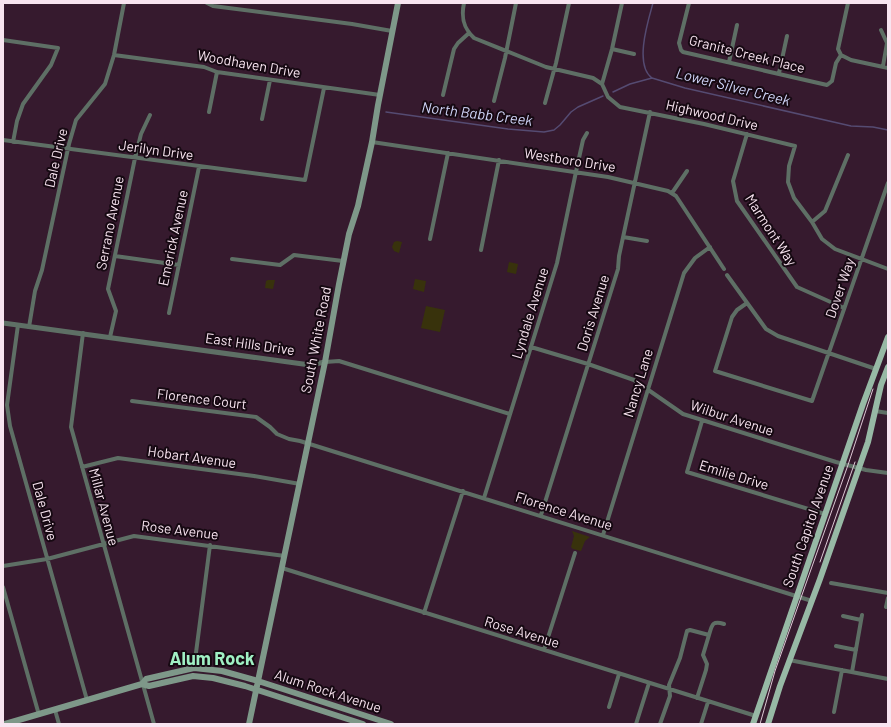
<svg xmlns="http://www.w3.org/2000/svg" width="891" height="727" font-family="Barlow,sans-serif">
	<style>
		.park { fill: #38320c }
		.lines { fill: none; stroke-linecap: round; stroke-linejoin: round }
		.stream { stroke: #554b72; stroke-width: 1.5 }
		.minor { stroke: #5e6f65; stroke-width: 4 }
		.tertiary { stroke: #5e6f65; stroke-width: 5 }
		.secondary { stroke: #7e9889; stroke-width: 6 }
		.primary { stroke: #97b9a5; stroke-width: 6 }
		.tram { stroke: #ddc8d5; stroke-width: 1 }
		.labels { text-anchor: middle; stroke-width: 4; stroke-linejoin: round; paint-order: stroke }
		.street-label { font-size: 14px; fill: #f8e4f0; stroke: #160912 }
		.water-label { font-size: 15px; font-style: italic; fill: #d0d5f8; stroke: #160912 }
		.district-label { font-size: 18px; font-weight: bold; fill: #a0f0c4; stroke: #160912 }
	</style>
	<rect width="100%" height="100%" fill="#361a2e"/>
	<!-- park -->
	<path class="park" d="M397 241 402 242 399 253 394 251 392 247 394 242Z
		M509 262 518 264 516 274 507 272Z
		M415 279 426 281 424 292 413 289Z
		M268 280H275L273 289 265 288 266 281Z
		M426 306 445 310 440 332 421 328Z
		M572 531 590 537 585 541 581 551 573 549 571 547 574 536Z"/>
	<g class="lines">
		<!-- stream -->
		<path class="stream" d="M653 3C648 21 634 65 652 78L685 88 851 126 873 127 888 130
			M613 92 630 84 652 78
			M386 112 508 129 544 132 554 130 560 125 571 112 578 107 603 96"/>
		<!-- minor -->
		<path class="minor" d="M207 3 213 6 352 24 392 31
			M464 3C461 17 463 28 474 38L546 67 593 78 602 84 608 97 620 107 704 124 795 146 789 166 788 182 794 198 812 222 822 239 835 249 888 269
			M689 3 679 43 681 50 683 52 827 85 832 81 836 63 841 55 838 49 848 3
			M881 30 887 43 883 66
			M3 40 58 48 51 65 23 104 17 121 13 142
			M612 49 634 54
			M114 55 204 67 217 72 380 95
			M841 55 851 60 888 68
			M729 62 737 25
			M779 73 787 36
			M602 84 612 49 622 3
			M443 95 454 49 458 43 469 33
			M494 101 505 58 516 3
			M545 103 556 63 569 3
			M209 112 217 72
			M262 119 270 80
			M747 134 733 181 737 201 797 287 844 308
			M3 140 305 180 324 88
			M372 142 608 177 668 191 676 196 680 202 724 269
			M672 193 687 171
			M812 222 825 211 848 155
			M623 237 647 241
			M430 239 448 153
			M481 250 499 160
			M115 256 179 265
			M232 259 280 265 294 255 343 261
			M727 275 766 329 778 336 876 369
			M747 303 737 310 732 317 715 371 812 401 888 183
			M169 313 199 167
			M18 325 7 405 10 426 87 700
			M29 327 35 291 42 270 69 144 76 120 105 84 114 55 124 3
			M83 333 71 427 154 724
			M110 337 116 311 108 289 135 158 141 134 150 115
			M531 347 588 364 634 380 683 414 836 462 866 470 888 473
			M325 362 339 361 510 414
			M132 401 256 417 270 427 277 434 289 439 300 441 812 601
			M875 411 888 413
			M702 421 687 472 825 514
			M82 467 118 458 254 476 300 484
			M484 498 557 263 577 167 583 140 587 133
			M541 515 618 269 619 256 650 112
			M603 535 684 273 695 258 710 247
			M3 566 47 559 134 536 285 556
			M282 568 756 716
			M831 583 888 593
			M3 587 39 715
			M886 607 888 598
			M424 613 463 491
			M843 616 861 620
			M709 635C712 625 712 620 724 624
			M836 646 856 650
			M544 650 575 553
			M789 660 888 679
			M194 668 210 545
			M852 672 862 615
			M609 707 619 674
			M55 710 59 724
			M834 712 842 670
			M636 724 649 683
			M660 724 670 696 669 685 680 658 687 631 690 630 709 635 703 655 707 664 706 670 697 698
			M701 724 708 702"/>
		<!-- tertiary -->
		<path class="tertiary" d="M3 323 310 365 325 362"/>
		<!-- secondary -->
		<path class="secondary" d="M142 684 149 686 193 676 213 678 245 686 363 724
			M5 724 142 684 146 679 194 668 222 671 258 681 391 724
			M249 724 325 362 339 284 349 234 358 206 372 142 378 105 398 3"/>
		<!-- primary -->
		<path class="primary" d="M753 724 863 404 888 337
			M768 724 780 686 820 579 868 442 881 385 888 367"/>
		<!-- tram -->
		<path class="tram" d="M820 562 855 462
			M760 724 775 671 848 465 873 389"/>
	</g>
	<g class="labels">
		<!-- street labels -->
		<g class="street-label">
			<text transform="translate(747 54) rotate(14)" y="5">Granite Creek Place</text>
			<text transform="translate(249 64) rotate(10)" y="5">Woodhaven Drive</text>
			<text transform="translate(712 115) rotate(13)" y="5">Highwood Drive</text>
			<text transform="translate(156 150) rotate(8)" y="5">Jerilyn Drive</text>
			<text transform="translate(56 158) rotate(-77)" y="5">Dale Drive</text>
			<text transform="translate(570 160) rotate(9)" y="5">Westboro Drive</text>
			<text transform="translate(110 223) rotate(-79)" y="5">Serrano Avenue</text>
			<text transform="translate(771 230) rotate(57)" y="5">Marmont Way</text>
			<text transform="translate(173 238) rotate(-78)" y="5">Emerick Avenue</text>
			<text transform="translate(840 288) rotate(-71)" y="5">Dover Way</text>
			<text transform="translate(530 313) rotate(-73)" y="5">Lyndale Avenue</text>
			<text transform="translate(593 313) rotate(-73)" y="5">Doris Avenue</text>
			<text transform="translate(316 340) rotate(-79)" y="5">South White Road</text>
			<text transform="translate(250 344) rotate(8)" y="5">East Hills Drive</text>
			<text transform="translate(638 383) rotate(-73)" y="5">Nancy Lane</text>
			<text transform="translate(202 399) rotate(7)" y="5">Florence Court</text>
			<text transform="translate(732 418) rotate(18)" y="5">Wilbur Avenue</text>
			<text transform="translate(192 457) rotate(8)" y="5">Hobart Avenue</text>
			<text transform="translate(734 475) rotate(17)" y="5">Emilie Drive</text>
			<text transform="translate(104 507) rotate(75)" y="5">Millar Avenue</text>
			<text transform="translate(45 511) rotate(75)" y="5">Dale Drive</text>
			<text transform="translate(564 511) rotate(17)" y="5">Florence Avenue</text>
			<text transform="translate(808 526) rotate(-71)" y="5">South Capitol Avenue</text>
			<text transform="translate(180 530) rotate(7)" y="5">Rose Avenue</text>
			<text transform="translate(522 632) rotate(17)" y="5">Rose Avenue</text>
			<text transform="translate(328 691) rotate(18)" y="5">Alum Rock Avenue</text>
		</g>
		<!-- water labels -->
		<g class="water-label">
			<text transform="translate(733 87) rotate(14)" y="5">Lower Silver Creek</text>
			<text transform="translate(477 114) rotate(7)" y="5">North Babb Creek</text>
		</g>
		<!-- district labels -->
		<g class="district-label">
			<text x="212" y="665">Alum Rock</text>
		</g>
	</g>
	<!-- border -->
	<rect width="891" height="727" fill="none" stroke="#f8e4f0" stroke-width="8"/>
</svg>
